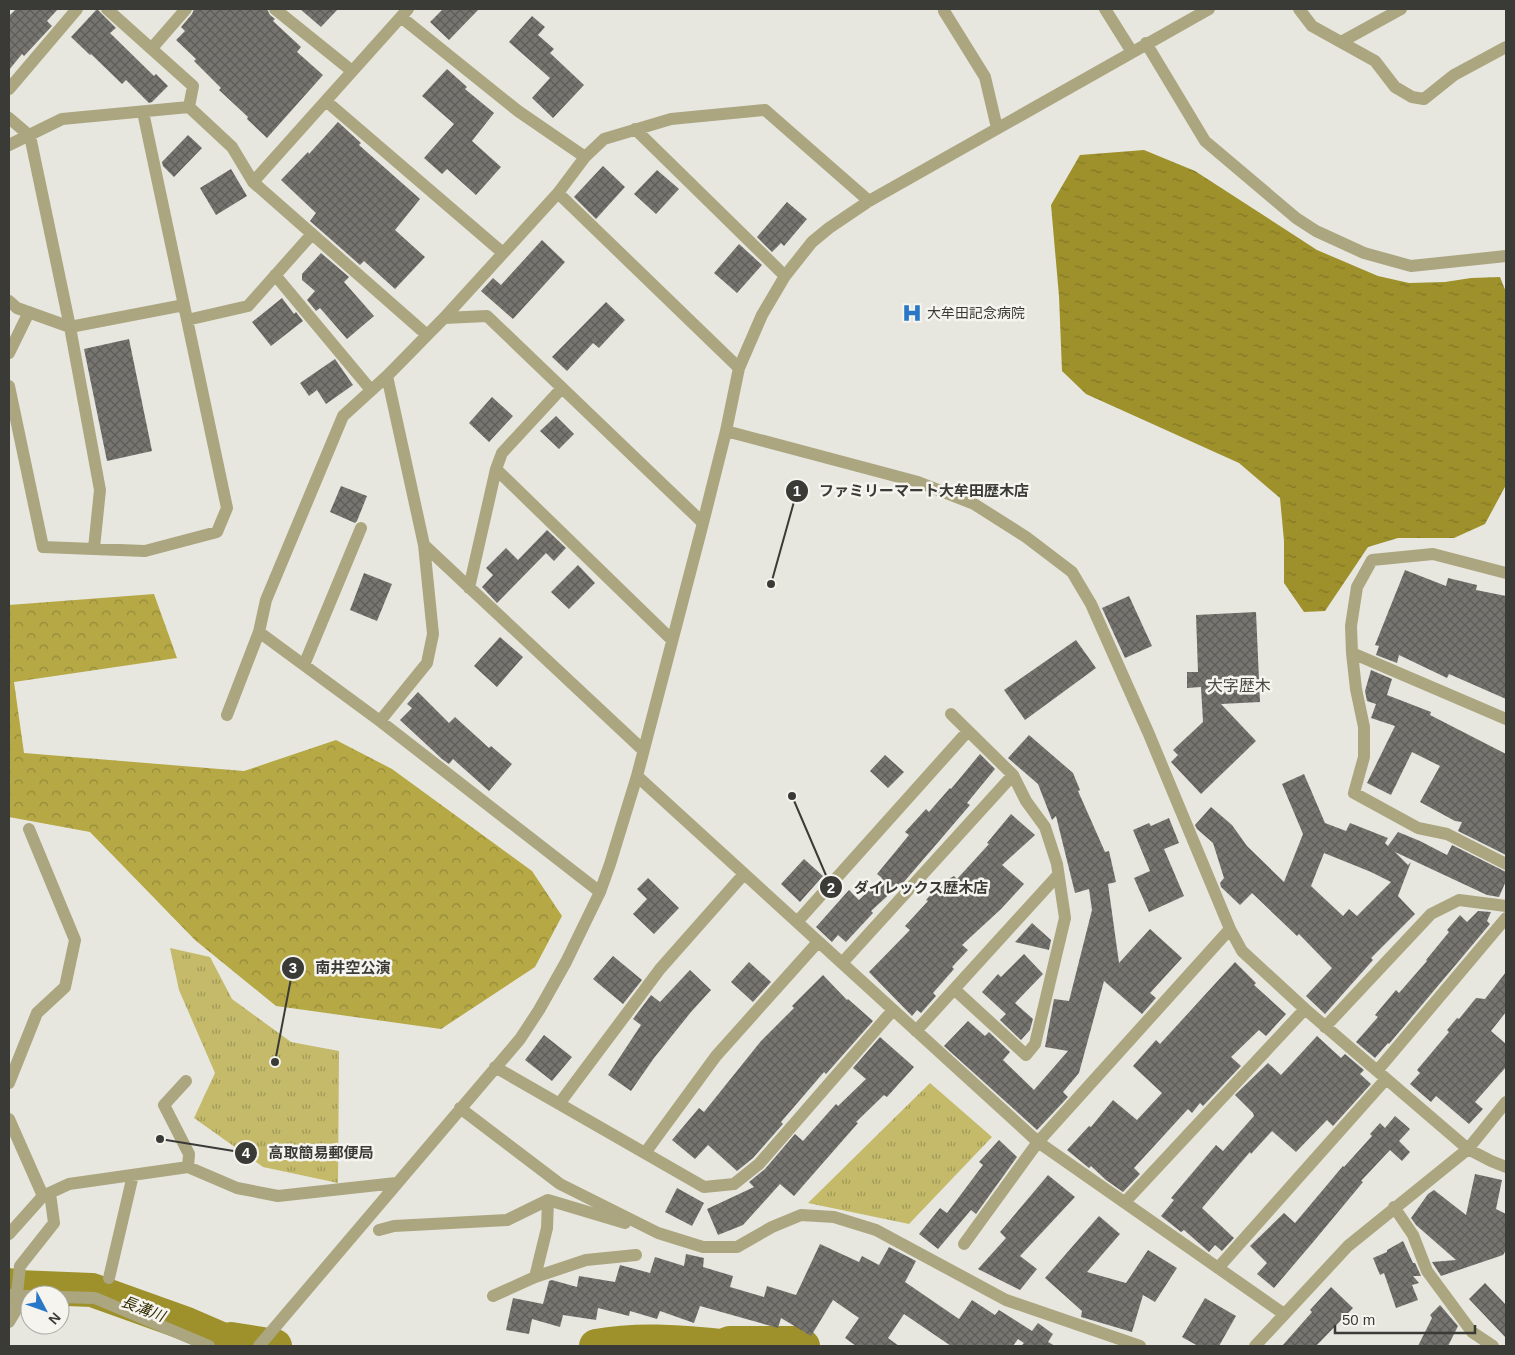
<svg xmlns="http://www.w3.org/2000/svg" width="1515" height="1355" font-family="Helvetica,'Noto Sans JP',sans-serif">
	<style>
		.forest { fill: url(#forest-crowns) }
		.park { fill: url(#park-tufts) }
		.water { fill: url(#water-ripples) }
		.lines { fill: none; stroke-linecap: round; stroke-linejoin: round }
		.river { stroke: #9e912b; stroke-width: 34 }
		.building { fill: url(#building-cross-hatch); fill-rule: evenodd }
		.minor { stroke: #aba67f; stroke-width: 12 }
		.labels { text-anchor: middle; stroke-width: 5; stroke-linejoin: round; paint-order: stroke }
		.poi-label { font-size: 14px; fill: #3a3a37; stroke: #f5f4ee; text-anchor: start }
		.water-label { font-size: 15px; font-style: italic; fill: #312b00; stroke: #f5f4ee }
		.quarter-label { font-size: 16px; fill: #4a4944; stroke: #f5f4ee }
		.leader { fill: none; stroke: #3a3a37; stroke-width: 2 }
		.callout-dot { fill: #3a3a37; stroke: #f5f4ee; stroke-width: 2 }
		.mark-label { font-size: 15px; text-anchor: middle; font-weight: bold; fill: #fff }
		.callout-label { font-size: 15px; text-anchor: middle; font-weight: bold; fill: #3a3a37; stroke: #f5f4ee; stroke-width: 5; stroke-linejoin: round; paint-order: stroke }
	</style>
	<defs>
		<pattern id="forest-crowns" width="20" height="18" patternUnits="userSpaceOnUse" patternTransform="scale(1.25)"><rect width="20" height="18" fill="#b5a845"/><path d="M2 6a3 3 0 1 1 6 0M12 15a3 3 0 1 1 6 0" fill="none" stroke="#948a3a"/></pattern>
		<pattern id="park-tufts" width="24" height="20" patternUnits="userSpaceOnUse" patternTransform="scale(1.25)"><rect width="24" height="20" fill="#c4ba6a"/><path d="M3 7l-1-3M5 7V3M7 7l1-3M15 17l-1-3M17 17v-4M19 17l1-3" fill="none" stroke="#a09858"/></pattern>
		<pattern id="water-ripples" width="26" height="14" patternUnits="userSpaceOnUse" patternTransform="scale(1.25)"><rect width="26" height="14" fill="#9e912b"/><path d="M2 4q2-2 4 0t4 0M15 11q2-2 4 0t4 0" fill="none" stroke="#827726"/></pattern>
		<pattern id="building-cross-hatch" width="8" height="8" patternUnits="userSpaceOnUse" patternTransform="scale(1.25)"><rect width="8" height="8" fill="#767570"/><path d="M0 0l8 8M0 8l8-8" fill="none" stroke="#5d5c58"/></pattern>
	</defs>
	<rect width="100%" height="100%" fill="#e7e7e0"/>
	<!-- forest -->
	<path class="forest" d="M154 594 177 658 14 682 24 753 244 771 336 740 392 769 532 871 562 916 535 967 441 1029 276 1006 195 940 90 832 9 817V605Z"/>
	<!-- park -->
	<path class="park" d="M170 948 210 957 232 999 291 1042 339 1051 338 1183 263 1167 194 1118 215 1073 179 990Z
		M930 1083 992 1137 909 1224 808 1203Z"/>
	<!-- water -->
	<path class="water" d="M1144 150 1195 171 1317 250 1378 276 1409 283 1445 282 1471 278 1500 277 1506 292V485L1485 524 1454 538H1398L1368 547 1325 611 1304 612 1284 583V541L1280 498 1239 463 1086 394 1062 371 1059 296 1051 205 1080 155Z"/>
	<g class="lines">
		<!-- river -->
		<path class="river" d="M9 1285 18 1287 92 1290 187 1324 224 1340 231 1339 275 1346
			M596 1346C640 1338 679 1342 722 1346L730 1343H796L803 1346"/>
	</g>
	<!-- building -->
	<path class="building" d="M16 9H58L47 21 52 26 24 56 22 54 9 70V16Z
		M97 9 116 28 110 33 154 76 156 74 168 86 152 102 149 103 126 80 122 84 91 54 90 55 71 37Z
		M194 9H267L270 15 275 19 273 21 301 47 297 52 323 75 267 138 247 119 248 117 219 90 221 88 194 61 196 59 176 40 185 31 181 27 192 14Z
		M300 9H338L321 27Z
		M443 9H479L449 40 430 22Z
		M532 16 545 27 538 35 554 49 550 53 584 85 553 118 532 98 550 78 509 42Z
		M447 69 467 87 465 89 494 113 472 141 501 167 476 195 447 169 442 174 424 158 454 124 422 96Z
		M338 122 361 143 359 145 420 199 395 230 425 257 395 289 364 261 360 265 310 221 316 213 281 180 308 152 309 154Z
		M188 135 202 148 174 177 163 166 162 162Z
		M603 166 625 187 596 219 574 197Z
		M231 169 247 196 216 215 200 188Z
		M657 170 679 189 656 214 634 194Z
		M787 202 807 219 784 246 781 243 772 252 757 237Z
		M542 240 565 262 513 319 481 291 493 278 501 285Z
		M739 244 762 265 737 293 714 273Z
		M321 253 349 277 344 282 374 316 347 339 320 308 316 311 307 300 315 291 302 280V274Z
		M282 298 294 314 296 312 303 321 271 346 252 322Z
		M606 302 625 320 599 348 593 343 567 371 552 357Z
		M129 339 152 451 107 461 84 349Z
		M335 359 353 385 326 404 317 390 309 396 300 383Z
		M492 397 513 416 489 442 469 423Z
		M556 416 574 434 559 449 540 431Z
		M341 486 367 496 357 521 355 523 330 512Z
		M547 530 566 548 554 561 546 553 497 603 482 587 493 575 486 568 506 548 518 560Z
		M578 565 595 583 569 609 551 592Z
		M1405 570 1446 586 1448 578 1477 585 1476 590 1506 596V699L1449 674 1447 678 1399 655 1397 663 1376 655 1379 646 1375 645Z
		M364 573 392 584 377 621 350 610Z
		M1129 596 1152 646 1125 658 1102 608Z
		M1256 612 1260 702 1221 704 1256 741 1201 794 1171 762 1178 755 1173 750 1203 722 1201 687 1187 688V672H1198L1196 615Z
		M500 637 523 657 497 687 474 666Z
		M1076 640 1096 668 1025 720 1004 690Z
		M1371 670 1392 679 1387 695 1431 712 1430 715 1506 754V855L1458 831 1462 822 1455 821 1420 802 1440 766 1412 752 1391 795 1367 783 1395 726 1371 718 1376 704 1367 701 1365 691Z
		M418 692 449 723 455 717 489 748 491 746 512 764 489 791 453 759 449 764 442 759 400 720 412 708 407 704Z
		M1029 735 1073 773 1080 790 1078 791 1105 852 1109 851 1116 882 1108 884 1119 963 1150 929 1182 958 1150 993 1156 998 1142 1014 1104 981 1079 1073 1063 1092 1068 1097 1037 1130 944 1046 968 1021 985 1036 989 1032 1010 1052 1003 1060 1034 1090 1068 1051 1045 1047 1054 999 1069 1001 1092 910 1089 889 1075 893 1056 816 1052 820 1038 784 1008 758Z
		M980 754 995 769 967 803 970 805 897 890 895 889 871 911 873 913 846 942 838 935 832 942 816 927 849 890 859 900 882 878 877 874 909 835 905 832 926 809 929 812 950 788 951 789Z
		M885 755 904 772 888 788 870 771Z
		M1304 774 1325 823 1346 831 1350 823 1388 838 1385 843 1388 846 1398 832 1420 841 1447 855 1452 845 1506 872V881L1499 897 1487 895 1395 852 1408 865 1411 862 1398 896 1415 914 1371 958 1373 960 1325 1014 1306 996 1332 968 1299 934 1297 936 1252 893 1240 905 1221 887 1220 883 1224 878 1213 843 1197 829 1195 825 1211 807 1232 825 1247 846 1284 882 1303 834 1282 784ZM1324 853 1371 872 1391 882 1357 916 1349 909 1343 916 1311 886Z
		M1011 814 1035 835 1002 865 1024 884 1001 909 962 945 968 950 952 967 954 969 933 993 936 996 921 1013 917 1010 912 1016 869 972 910 930 905 926 928 901 926 900 940 884 954 876 957 879 989 844 987 843Z
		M1169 818 1179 843 1164 849 1184 896 1149 912 1134 878 1150 871 1133 830 1149 823 1151 826Z
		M804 859 823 876 800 902 781 884Z
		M648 878 679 908 654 934 633 914 647 899 637 889Z
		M1478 911 1491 912 1487 921 1490 924 1389 1044 1388 1043 1375 1058 1356 1042 1378 1017 1375 1015 1396 990 1399 993 1427 961 1426 960 1449 932 1447 930 1460 915 1467 922Z
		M1032 923 1051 940 1049 950 1015 942Z
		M1024 954 1043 974 1015 1003 1033 1019 1030 1030 1021 1040 1000 1020 1006 1014 982 992 998 974 1001 977Z
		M613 956 642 980 623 1004 593 979Z
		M749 962 771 982 753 1002 731 982Z
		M1235 962 1256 983 1254 985 1286 1014 1266 1036 1259 1030 1231 1057 1241 1066 1203 1106 1200 1103 1192 1113 1188 1109 1134 1168 1140 1174 1123 1192 1106 1180 1091 1166 1089 1168 1067 1150 1089 1126 1091 1127 1113 1100 1137 1120 1162 1093 1133 1066 1156 1040 1160 1044Z
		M690 970 711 990 691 1012 654 1058 631 1091 608 1075 641 1025 633 1019 651 995 660 1002Z
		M1506 972V1012L1491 1031 1506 1044V1067L1475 1102 1483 1109 1469 1124 1436 1096 1431 1102 1410 1084 1420 1073 1417 1070 1449 1032 1447 1030 1457 1018 1459 1019 1476 998 1485 999Z
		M823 975 847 1000 848 999 873 1021 826 1074 824 1072 781 1122 783 1124 753 1158 737 1171 708 1145 695 1159 672 1140 699 1108 704 1112 761 1041 794 1008 792 1006Z
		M544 1035 572 1057 552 1081 525 1060Z
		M1317 1036 1341 1058 1345 1054 1364 1070 1360 1074 1371 1084 1333 1126 1327 1120 1296 1152 1272 1131 1251 1154 1250 1152 1202 1208 1234 1238 1222 1251 1215 1245 1209 1252 1184 1230 1181 1232 1161 1216 1174 1200 1171 1198 1216 1145 1223 1151 1254 1116 1253 1113 1235 1095 1268 1063 1281 1075Z
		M880 1037 914 1067 887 1097 884 1095 856 1122 858 1123 794 1196 780 1184 743 1225 718 1235 707 1209 754 1187 749 1182 765 1169 795 1134 803 1141 836 1104 838 1106 866 1079 853 1068Z
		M1395 1116 1410 1129 1399 1141 1410 1152 1402 1161 1390 1150 1361 1181 1363 1182 1314 1241 1274 1288 1257 1274 1267 1263 1250 1246 1284 1213 1295 1223 1343 1166 1344 1167 1372 1136 1370 1134 1380 1123 1385 1128Z
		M999 1140 1017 1157 976 1214 971 1210 938 1249 919 1234 940 1208 947 1213 983 1165 979 1162Z
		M1475 1174 1502 1180 1496 1209 1506 1214V1250L1503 1255 1441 1276 1432 1262 1456 1260 1416 1225 1411 1218 1428 1194 1434 1190 1466 1215Z
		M1048 1175 1075 1197 1020 1256 1037 1269 1020 1290 978 1269 1006 1238 1000 1232Z
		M677 1188 704 1203 692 1226 665 1212Z
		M1099 1216 1120 1234 1087 1272 1126 1283 1148 1250 1177 1268 1155 1302 1143 1295 1132 1332 1081 1317 1082 1311 1045 1278Z
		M1403 1241 1413 1263H1415L1421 1276H1413L1419 1283 1412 1285 1418 1300 1396 1308 1384 1273 1380 1275 1373 1258 1387 1252V1250Z
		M820 1244 859 1262 862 1256 879 1265 889 1247 916 1261 905 1282 959 1319 972 1300 995 1315 999 1310 1032 1331 1038 1323 1053 1334 1048 1342 1055 1346H1021L1024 1343 1018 1339 1013 1346H951L904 1314 888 1338 899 1346H856L845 1338 859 1318 833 1300 811 1336 781 1318 778 1328 700 1306 694 1323 660 1311 657 1319 630 1311 629 1316 598 1308 596 1320 563 1315 560 1327 532 1319 529 1334 506 1330 513 1298 543 1304 549 1281 552 1280 577 1287 579 1276 615 1282 620 1265 650 1273 655 1257 684 1266 686 1254 704 1258 703 1267 733 1276 730 1287 764 1297 767 1286 796 1295Z
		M1485 1283 1506 1305V1338L1469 1299Z
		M1331 1287 1353 1308 1316 1346H1282L1312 1312 1310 1310Z
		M1205 1298 1236 1316 1219 1346H1198L1182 1337Z
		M1440 1305 1458 1326 1448 1346H1418L1432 1318 1430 1315Z"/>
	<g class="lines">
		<!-- minor -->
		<path class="minor" d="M107 9 193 86 189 107
			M275 9 352 71
			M945 9 944 11 985 77 997 128
			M1105 9 1132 52
			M1299 9 1312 26 1375 61 1395 87 1412 97 1424 99 1454 75 1506 47
			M401 17 518 111 585 157
			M1341 42 1401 9
			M1146 43 1205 141 1296 218 1316 231 1364 253 1411 266 1506 256
			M152 48 186 9
			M9 89 77 9
			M326 101 503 253
			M9 118 30 136 70 327 100 490 94 548
			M635 129 785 276
			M9 145 62 119 189 107 232 147 253 182 427 335
			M253 182 408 9
			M558 193 739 368
			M275 275 371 390
			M9 301 17 308 70 327 184 305
			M444 318 487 316 703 523
			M187 320 248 306 312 234
			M9 353 29 312
			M387 376 424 545 643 750
			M9 386 43 547 145 551 217 532 227 508 143 112
			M726 431 918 482 974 504 1026 537 1072 572 1091 604 1148 732 1230 929 1242 951 1305 1009 1468 1149 1491 1161 1506 1167
			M496 469 672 640
			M1506 573 1433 554 1372 560 1357 587 1351 626 1352 653 1506 719
			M469 588 496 469 502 453 562 388
			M259 632 380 721 600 892
			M1352 653 1356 689 1364 727V757L1354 793 1418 828 1447 834 1506 864
			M304 665 361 528
			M951 714 1013 775 1026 801 1045 827 1057 864 1065 918 1035 1044 1026 1055 954 989
			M227 715 259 632 266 600 343 416 387 376 444 318 558 193 585 157 604 139 671 119 765 110 869 201
			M380 721 427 663 433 634 424 545
			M637 776 1038 1142 1284 1314
			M797 922 968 731
			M842 963 1013 775
			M1325 1027 1431 914 1459 900 1506 906
			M916 1031 1058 875
			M495 1067 704 1187 734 1184 759 1164 893 1010
			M1377 1071 1506 918
			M186 1081 164 1105 189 1154 188 1167
			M9 1083 37 1013 65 987 75 940 29 829
			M559 1104 660 969 744 874
			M460 1108 560 1184 658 1233 703 1247H737L772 1227 801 1215 834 1217 876 1230 1006 1300 1140 1346
			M9 1119 43 1196
			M645 1153 716 1056 818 942
			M1125 1202 1305 1009
			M1394 1207 1413 1235 1427 1271 1472 1332 1493 1346
			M379 1230 394 1226 507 1220 548 1200 625 1223
			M9 1234 43 1196 69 1184 188 1167 237 1188 278 1196 396 1183
			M964 1244 1038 1142 1230 929
			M1218 1268 1386 1079
			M535 1277 547 1228 548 1200
			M109 1278 133 1175
			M9 1295 30 1296
			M493 1296 535 1277 586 1260 636 1255
			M60 1297 95 1298 209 1346
			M9 1322 15 1312 20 1266 54 1223 50 1193
			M259 1346 520 1039 539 1010 566 962 600 892 610 864 637 776 703 523 726 431 739 368 762 315 785 276 812 242 829 228 869 201 1209 9
			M1255 1346 1348 1246 1468 1149 1506 1102"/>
	</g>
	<!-- icons -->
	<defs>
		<symbol id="hospital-bare" viewBox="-9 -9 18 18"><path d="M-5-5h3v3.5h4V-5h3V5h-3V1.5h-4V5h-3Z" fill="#2878c7" stroke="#f5f4ee" stroke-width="2.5" paint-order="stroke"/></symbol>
	</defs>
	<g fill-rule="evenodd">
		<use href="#hospital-bare" x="898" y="299" width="28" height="28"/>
	</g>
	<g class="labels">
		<!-- poi labels -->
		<g class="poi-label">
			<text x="927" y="318">大牟田記念病院</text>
		</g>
		<!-- water labels -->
		<g class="water-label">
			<text transform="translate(143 1309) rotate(21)" y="5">長溝川</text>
		</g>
		<!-- quarter labels -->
		<g class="quarter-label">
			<text x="1239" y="691">大字歴木</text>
		</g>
	</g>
	<!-- callouts -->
	<path class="leader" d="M771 584L797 491M792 796L831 887M275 1062L293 968M160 1139L246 1153"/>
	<g class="callout-dot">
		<circle cx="771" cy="584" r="5"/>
		<circle cx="792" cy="796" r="5"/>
		<circle cx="275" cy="1062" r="5"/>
		<circle cx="160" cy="1139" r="5"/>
		<circle cx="797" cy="491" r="12"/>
		<circle cx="831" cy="887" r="12"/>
		<circle cx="293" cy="968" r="12"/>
		<circle cx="246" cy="1153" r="12"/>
	</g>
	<g class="mark-label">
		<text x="797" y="496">1</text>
		<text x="831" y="893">2</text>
		<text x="293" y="973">3</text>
		<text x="246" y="1158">4</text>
	</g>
	<g class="callout-label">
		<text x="924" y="496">ファミリーマート大牟田歴木店</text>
		<text x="921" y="893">ダイレックス歴木店</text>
		<text x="353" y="973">南井空公演</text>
		<text x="321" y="1158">高取簡易郵便局</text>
	</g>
	<!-- border -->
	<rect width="1515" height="1355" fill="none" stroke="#3a3a37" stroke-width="20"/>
	<!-- north arrow -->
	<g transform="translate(45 1310) rotate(131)"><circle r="24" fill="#f5f4ee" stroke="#aaaaa5"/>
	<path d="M0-4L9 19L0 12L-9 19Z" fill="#2878c7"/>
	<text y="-8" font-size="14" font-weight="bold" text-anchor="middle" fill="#3a3a37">N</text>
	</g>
	<!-- scale -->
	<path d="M1335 1325v8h140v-8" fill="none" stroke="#3a3a37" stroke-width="2.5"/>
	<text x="1342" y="1325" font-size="15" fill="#3a3a37" stroke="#f5f4ee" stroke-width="4" paint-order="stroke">50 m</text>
</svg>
